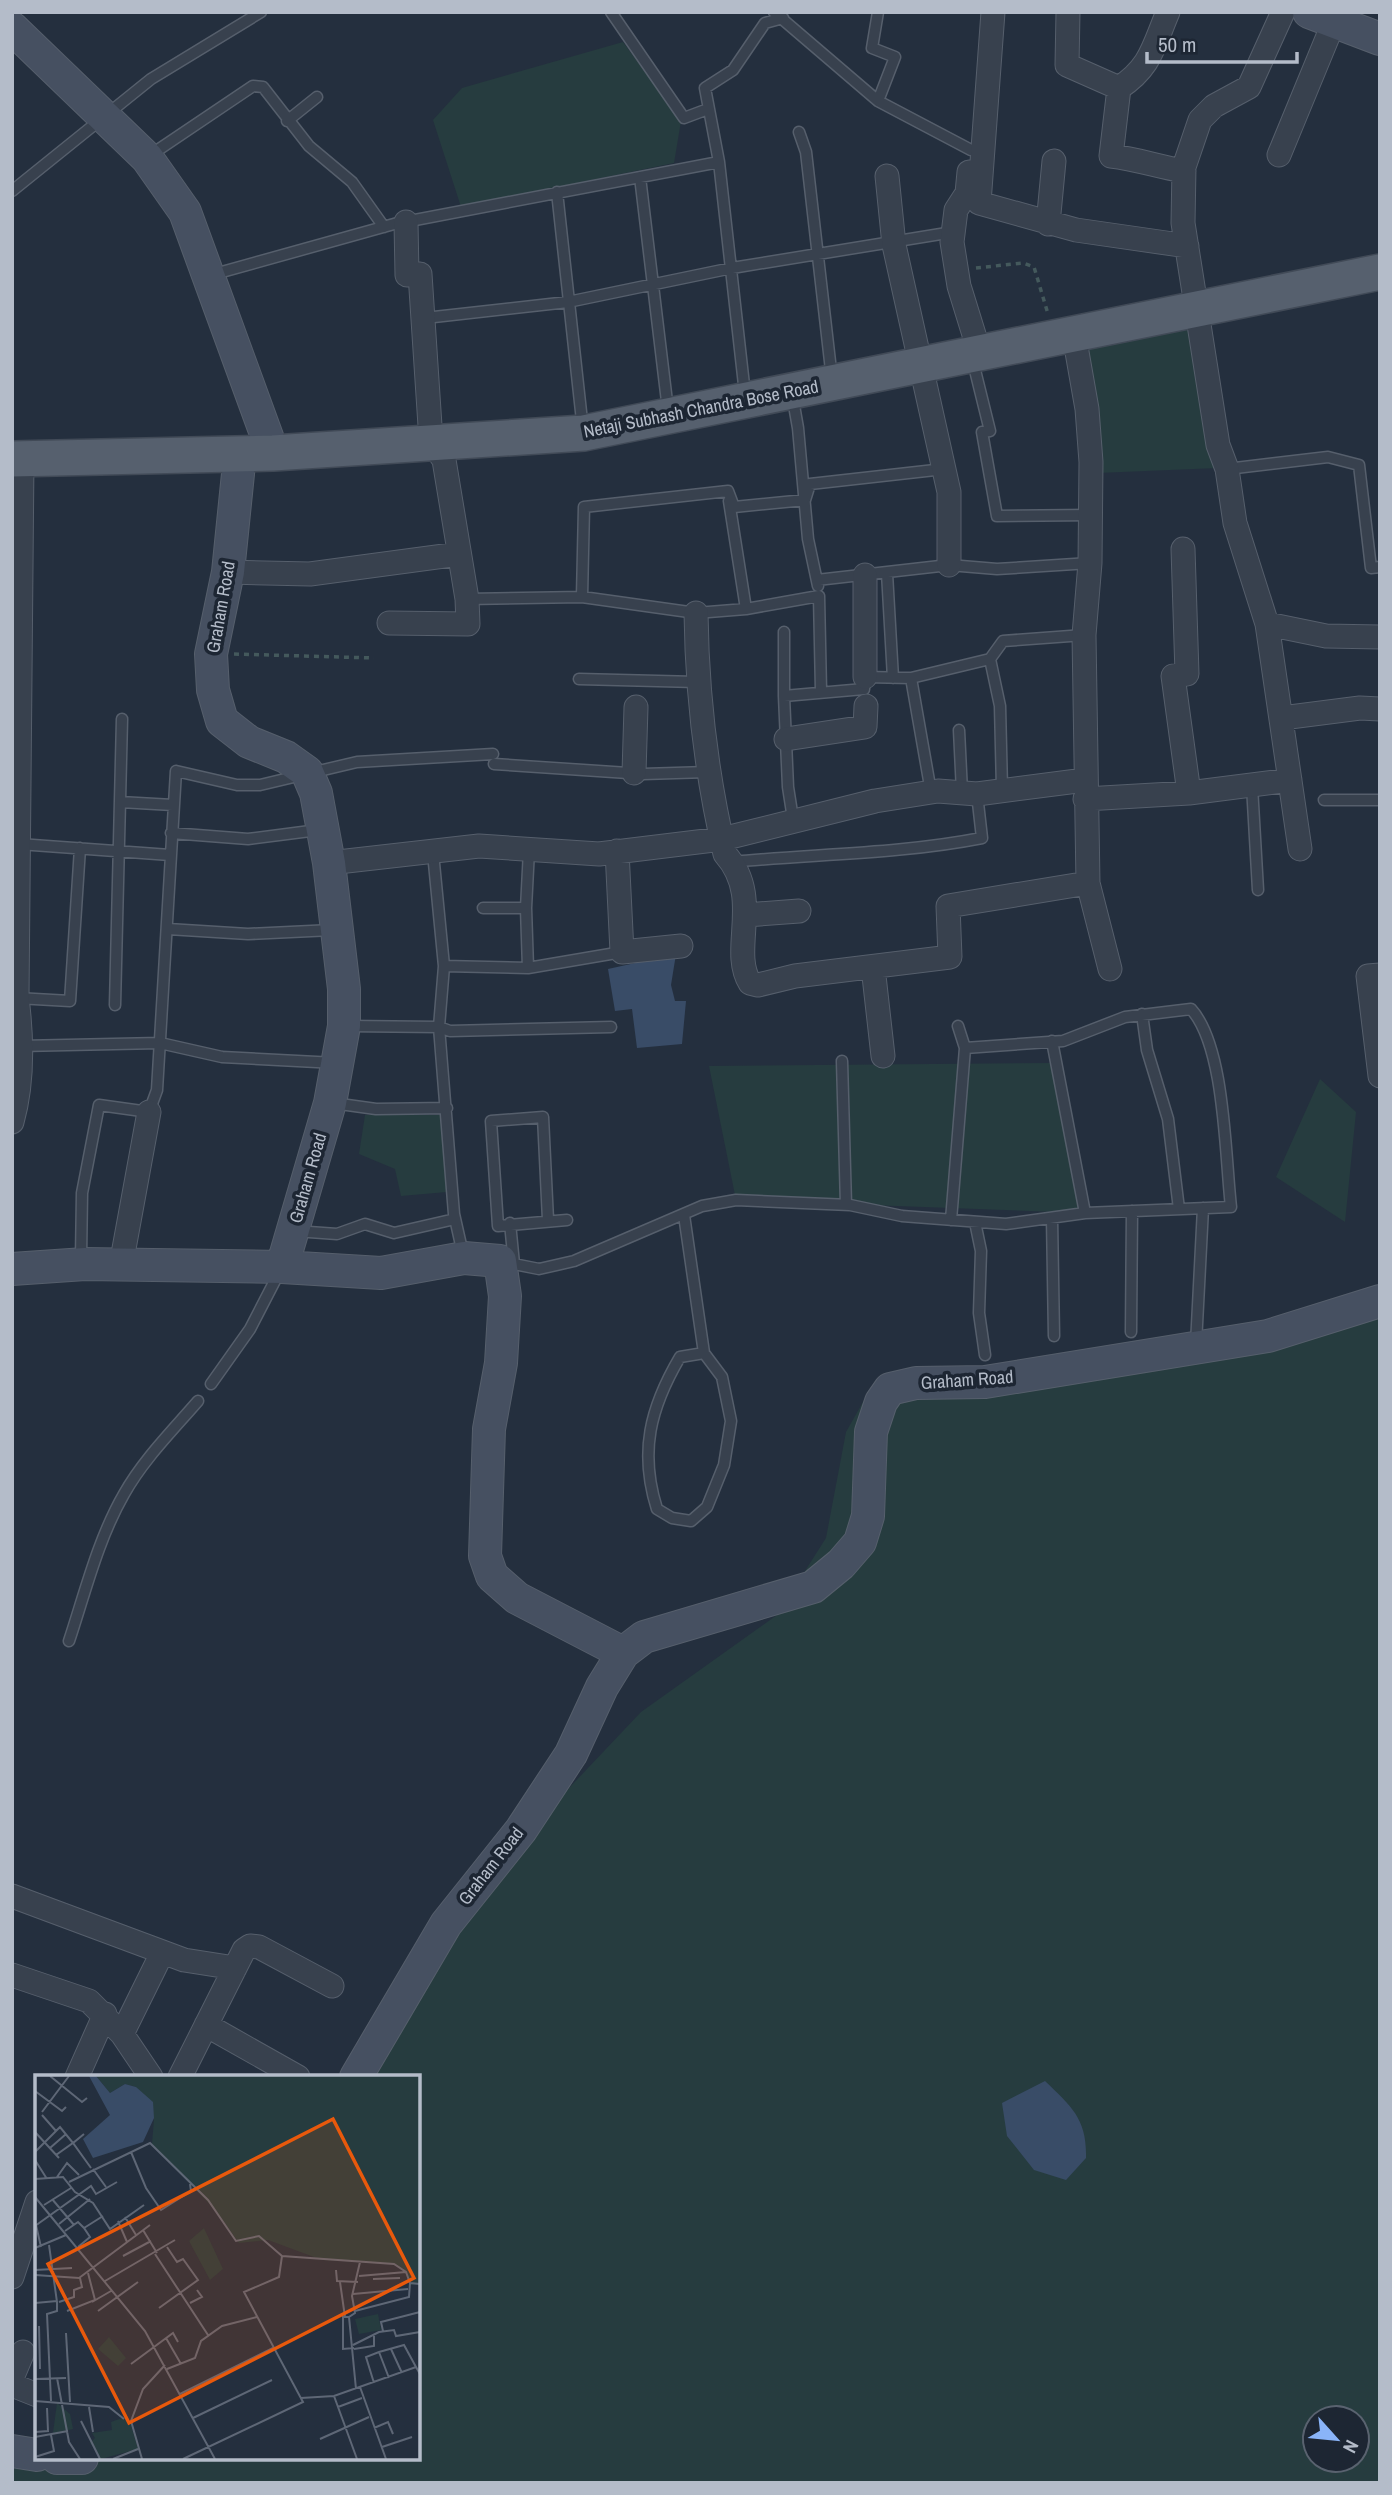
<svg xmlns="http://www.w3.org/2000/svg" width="1392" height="2495" font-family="'Archivo Narrow',sans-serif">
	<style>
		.green { fill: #263c3f; fill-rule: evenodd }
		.water { fill: #394c67 }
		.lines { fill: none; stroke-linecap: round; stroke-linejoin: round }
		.lane-casing { stroke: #565f6c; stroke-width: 13 }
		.street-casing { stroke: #565f6c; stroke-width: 25 }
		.secondary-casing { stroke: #565f6c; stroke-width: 34 }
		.primary-casing { stroke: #414a57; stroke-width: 38 }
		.path { stroke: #44595c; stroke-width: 3.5; stroke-dasharray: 5 5; stroke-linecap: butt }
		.lane { stroke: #38414e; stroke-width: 10 }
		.street { stroke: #38414e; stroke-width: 23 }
		.secondary { stroke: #465061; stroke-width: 32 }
		.primary { stroke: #56606e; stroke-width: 35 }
		.labels { text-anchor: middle; stroke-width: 7; stroke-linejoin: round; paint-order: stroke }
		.street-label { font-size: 18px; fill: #b4bcc9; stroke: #1d2633 }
		.inset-road { fill: none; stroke: #5e6776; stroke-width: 2 }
		.view { fill: #e8590c; fill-opacity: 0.15; stroke: #e8590c; stroke-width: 3.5 }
		.inset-edge { fill: none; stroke: #b4bcc9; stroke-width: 3.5 }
	</style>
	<rect width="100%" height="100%" fill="#242f3e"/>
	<!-- green -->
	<path class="green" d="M623 42 681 121 674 163 461 207 433 120 462 88Z
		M1194 316 1218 468 1098 473 1080 341Z
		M1053 1063 1085 1213 736 1200 709 1066Z
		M1320 1079 1356 1112 1345 1222 1276 1177Z
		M365 1115H444L447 1192 401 1196 395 1169 359 1154Z
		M1380 1300V2483H12V2453L33 2460 418 2458V2077H361L446 1918 641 1712 777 1615 826 1538 846 1432 863 1402ZM1315 2418H1357V2460H1315Z"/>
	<!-- water -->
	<path class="water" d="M676 954 671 985 675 1001H686L682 1044 637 1048 632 1009 615 1011 608 969Z
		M1045 2081C1072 2107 1087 2119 1086 2158L1066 2180 1034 2170 1007 2136 1002 2103Z"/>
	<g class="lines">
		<defs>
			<path id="lane" d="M611 12 684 118 708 109
				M774 12 878 101 971 150
				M878 101 895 57 872 48 878 12
				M287 121 317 97
				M799 132 806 152 832 379
				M149 156 253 86 263 87 309 146 352 182 384 227
				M640 177 668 410
				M12 191 151 79 261 12
				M557 192 583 430
				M211 275 394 224 719 162
				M425 318 568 302 732 268 953 232
				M972 358 990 431 982 432 997 516 1092 515
				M745 394 719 162 705 88 733 70 765 23 783 18
				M792 394 798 428 808 539 818 586
				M1227 469 1328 457 1359 465 1371 568 1380 567
				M729 501 746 609
				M887 573 893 678
				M817 580 949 565 997 569 1090 563
				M582 597 584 507 728 491 734 507 805 500 810 484 944 469
				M467 599 582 597 696 613 746 609 819 596 821 691
				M784 632V696L864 689 865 677 911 678 990 659
				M911 678 931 792
				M579 679 697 682
				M784 696 788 787 793 819
				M959 730 962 792
				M494 764 643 774 708 772
				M1252 786 1258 890
				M1002 789 1000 706 990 659 1003 641 1084 635
				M1324 800H1380
				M120 802 173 805
				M171 833 248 839 318 830
				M19 844 170 855
				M433 853 444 966 439 1027 454 1214 463 1254
				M732 862C816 854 900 854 982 838L977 794
				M483 908H526L528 968
				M526 908 529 850
				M168 929 248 934 332 930
				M444 966 528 968 622 952
				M17 998 70 1001 80 848
				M115 1005 122 719
				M1142 1014 1147 1050 1168 1119 1179 1209
				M348 1026 439 1027 450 1031 611 1027
				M1052 1041 1085 1213
				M20 1046 160 1043 222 1057 336 1063
				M842 1061 846 1205
				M333 1103 376 1109 447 1108
				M684 1215 704 1353 722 1377 731 1421 724 1465 707 1507 691 1521 672 1518 657 1509C639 1452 650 1408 680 1357L704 1353
				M1052 1218 1054 1336
				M548 1220 543 1117 491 1121 498 1226 567 1220
				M951 1220 965 1048 958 1026
				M975 1222 981 1251 979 1313 985 1355
				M510 1223 514 1264
				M295 1231 337 1234 365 1224 394 1233 455 1219
				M81 1258 82 1193 99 1105 149 1112 157 1090 176 771 237 785H260L357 762 493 754
				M504 1262 539 1269 574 1261 702 1206 736 1200 850 1205 902 1216 1006 1224 1085 1213 1231 1207C1225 1155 1225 1046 1191 1009L1125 1017 1063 1041 965 1048
				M1131 1332 1132 1211
				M1196 1344 1203 1208
				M211 1384 250 1329 281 1269
				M69 1641C85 1593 98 1539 124 1494 143 1460 172 1431 198 1401"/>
			<path id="street" d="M993 12 979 203 1076 230 1187 246
				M1068 12 1067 65 1119 88 1111 156C1137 159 1159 167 1184 171
				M1283 12 1249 87 1214 106 1200 120 1184 167 1183 223 1218 445 1227 469 1235 523 1267 624 1300 849
				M1119 88C1151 67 1153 47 1168 12
				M1279 155 1338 12
				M969 172 967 193 956 210 952 242 959 286 980 354
				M887 176 894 245 949 492V565
				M1048 224 1054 161
				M1074 335 1087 409 1091 462 1090 563 1084 635 1088 883 1110 969
				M1183 549 1187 674 1173 676 1189 793
				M228 572 310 574 459 554
				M696 613C697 695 706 773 725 854 764 898 729 949 750 983L758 985 795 976 950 957 948 906 1088 883
				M389 623 468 624 467 599 444 460 431 441 420 274 407 275 406 222
				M1267 624 1326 636 1380 637
				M865 677V575
				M1282 718 1360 708 1380 709
				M786 739 865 727 866 706
				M634 773 636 707
				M1085 799 1189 793 1290 780
				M617 851 622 952 681 946
				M329 863 479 846 599 854 722 839 875 801 938 791 977 794 1085 780
				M746 915 799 911
				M873 967 883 1056
				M1380 975 1368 976 1380 1076
				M12 1122C23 1083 22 1037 17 998L22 459
				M121 1265 149 1112
				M12 1896 184 1960 235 1968
				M12 1975 89 2001 122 2034 151 2077
				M206 2025 298 2077
				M122 2034 162 1953
				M77 2077 105 2014
				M180 2077 244 1950 250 1946 259 1947 332 1986
				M12 2277 37 2202
				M12 2378 23 2352
				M12 2385 37 2395"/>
			<path id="secondary" d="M1309 12 1380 39
				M12 28 147 158 185 212 273 453
				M240 454 228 572 211 654 213 690 222 721 249 742 286 757 307 772 316 793 329 863 344 989V1026L330 1103 282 1267
				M12 1269 85 1264 282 1267 381 1273 464 1258 500 1261 505 1296 501 1363 489 1429 485 1556 492 1576 517 1598 623 1653
				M356 2077 446 1924 521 1830 571 1754 602 1687 623 1653 644 1637 813 1587 841 1564 860 1542 868 1516 871 1432 881 1402 890 1389 916 1383 985 1382 1268 1336 1380 1301
				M12 2451 37 2455
				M57 2458H82"/>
			<path id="primary" d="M12 459 273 453 584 433 1380 272"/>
		</defs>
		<!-- lane casing -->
		<use href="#lane" class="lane-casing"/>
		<!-- street casing -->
		<use href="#street" class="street-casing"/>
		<!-- secondary casing -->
		<use href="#secondary" class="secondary-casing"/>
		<!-- primary casing -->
		<use href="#primary" class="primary-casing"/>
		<!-- path -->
		<path class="path" d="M976 268 1023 263 1034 267 1048 314
			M234 654 374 658"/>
		<!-- lane -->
		<use href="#lane" class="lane"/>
		<!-- street -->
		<use href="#street" class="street"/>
		<!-- secondary -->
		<use href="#secondary" class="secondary"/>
		<!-- primary -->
		<use href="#primary" class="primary"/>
	</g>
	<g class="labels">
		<!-- street labels -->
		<g class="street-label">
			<text transform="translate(701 409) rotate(-11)" y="6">Netaji Subhash Chandra Bose Road</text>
			<text transform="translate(221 607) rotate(-80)" y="6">Graham Road</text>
			<text transform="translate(308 1178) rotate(-74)" y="6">Graham Road</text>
			<text transform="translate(967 1380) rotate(-4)" y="6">Graham Road</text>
			<text transform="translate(491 1866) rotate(-52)" y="6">Graham Road</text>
		</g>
	</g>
	<!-- overview -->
	<g transform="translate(35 2075)">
		<rect width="385" height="385" fill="#242f3e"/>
		<path d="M61 1H385V209L375 210 369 194 353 188 287 185 233 165 204 168 181 136 117 69 119 44 101 12 90 9 75 18ZM169 153 188 194 175 205 154 166ZM343 239 346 255 324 259 320 244ZM74 262 91 283 83 291 63 274ZM22 328 35 339 38 354 18 358ZM87 343 95 347 103 374 66 384 55 368 60 363 57 358 77 355 76 347Z" fill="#263c3f"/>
		<path d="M54 1H61L75 18 90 9 101 12 118 27 119 43 108 67 58 83 48 64 75 40Z" fill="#394c67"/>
		<path class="inset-road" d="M15 1 47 27 52 23M0 16 27 36 31 32M7 37 34 1M7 40 21 56M0 57 24 83M15 73 31 59M0 77 25 52 38 68 49 59M96 77 111 113 126 135 156 116 155 109M21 80 38 68 56 93M0 85 12 104M58 94 71 112M22 102 32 88 44 100M0 104 28 102 40 117 58 128 75 154 109 130M34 107 115 68 173 125 201 166 224 161 247 181 359 189 371 197 375 208 385 209M0 122 110 256 180 384M17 124 39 150M9 130 36 113M90 142 101 160M83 146 92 167M24 149 55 124M1 150 6 172M0 151 56 111 61 119 82 107M49 153 68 141M108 155 122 178M30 156 43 147 49 153 55 162 43 172M14 170 22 227V236L12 239 16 326M0 173 31 160M120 179 173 260M88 181 116 166M0 195 37 193M301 195 302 206 323 207M0 200 44 203 115 150M324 201 371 197M338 204 365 203M70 206 140 165M305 207 310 242M318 219 373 214M24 227 39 222V215L47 212 45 203M57 227 76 216M0 228 22 226M155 228 167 222 162 215M124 233 163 205 148 184 142 187 132 172M32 236 60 225 53 198M63 236 103 207M320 236 374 222 375 208M314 242H308V274L319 273M4 251 5 294M348 256 346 247 385 237M31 258 35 327M131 263 146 289M318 270 344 257 359 255 361 261 385 257M319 274 339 271V261M356 274 367 298M344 277 354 303M96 289 138 258 143 267M132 294 160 283 166 266 187 251 222 242M22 303 34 367 45 384M0 304 31 303M339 308 331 282 344 277 369 270 381 292M325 312 351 384M321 314 314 242 320 238 317 221 325 187M145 319 238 273M299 321 322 384M266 323 299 321 381 292 385 299M0 326 74 332 89 344M54 332 58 357M303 332 327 323M158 343 237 305M46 346 65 384M339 353 353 347 358 359M0 357 13 356 12 333M0 362 33 356M285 364 334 342M347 372 377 362M0 382 19 376 16 360M78 384 103 374M107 384 96 346 108 314 130 290M148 384 268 327 209 217 244 202 247 181"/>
		<path class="view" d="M298 44 379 203 94 348 13 189Z"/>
		<rect width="385" height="385" class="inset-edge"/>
	</g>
	<!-- border -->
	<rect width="1392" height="2495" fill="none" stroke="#b4bcc9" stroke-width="28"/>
	<!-- north arrow -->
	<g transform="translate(1336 2439) rotate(117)"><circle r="33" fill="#1d2633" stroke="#59626f" stroke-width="2"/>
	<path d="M0-5L12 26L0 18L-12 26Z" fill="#8ab4f8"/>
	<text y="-10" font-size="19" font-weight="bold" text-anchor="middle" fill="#b4bcc9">N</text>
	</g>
	<!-- scale -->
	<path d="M1147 52v10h150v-10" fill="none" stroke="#b4bcc9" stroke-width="3.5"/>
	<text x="1158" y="52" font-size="21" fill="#b4bcc9" stroke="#1d2633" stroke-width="5" paint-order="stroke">50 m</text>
</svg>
